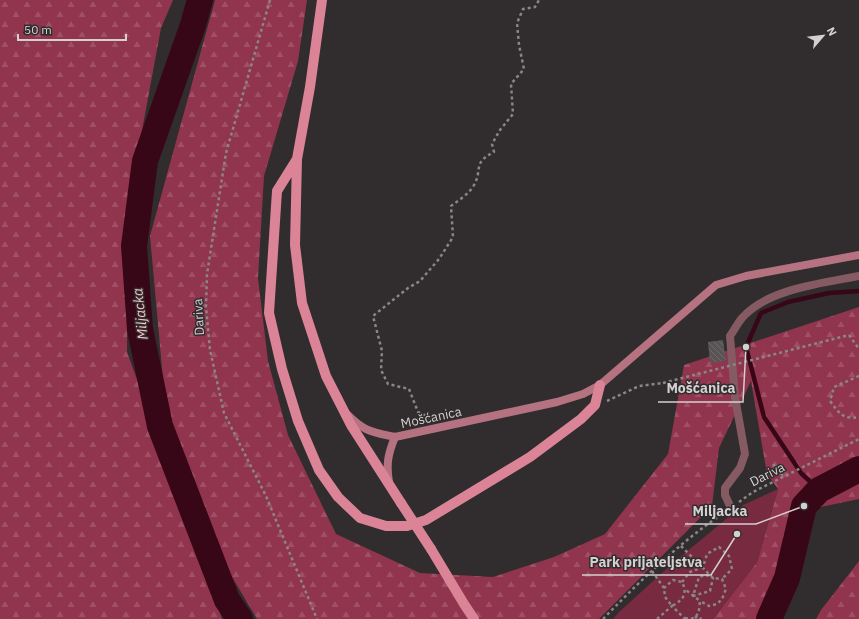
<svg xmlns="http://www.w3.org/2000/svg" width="859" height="619" font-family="'IBM Plex Sans',sans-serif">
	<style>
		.forest { fill: url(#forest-firs) }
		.park { fill: #782a40 }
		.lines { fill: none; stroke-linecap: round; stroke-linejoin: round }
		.stream { stroke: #380717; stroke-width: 4.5 }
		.river { stroke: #380717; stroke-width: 26 }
		.building { fill: url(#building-back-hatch) }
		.path { stroke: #8a8687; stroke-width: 2.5; stroke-dasharray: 3 3; stroke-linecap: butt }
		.lane { stroke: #855a62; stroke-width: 8 }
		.secondary { stroke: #b57280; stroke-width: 8 }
		.primary { stroke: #db8497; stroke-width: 10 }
		.path-bridge { stroke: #8a8687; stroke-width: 2.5; stroke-dasharray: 3 3; stroke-linecap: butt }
		.primary-bridge { stroke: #db8497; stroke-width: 10 }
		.labels { text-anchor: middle; stroke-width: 3; stroke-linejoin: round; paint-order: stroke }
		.street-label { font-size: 13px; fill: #d3d0d1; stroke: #312c2d }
		.water-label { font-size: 14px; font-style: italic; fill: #f8c2cc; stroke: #312c2d }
		.leader { fill: none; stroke: #d3d0d1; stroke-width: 1.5 }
		.callout-dot { fill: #d3d0d1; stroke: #312c2d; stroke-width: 1.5 }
		.callout-label { font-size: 14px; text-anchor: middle; font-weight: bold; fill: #d3d0d1; stroke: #312c2d; stroke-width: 3; stroke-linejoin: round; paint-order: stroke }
	</style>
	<defs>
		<pattern id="forest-firs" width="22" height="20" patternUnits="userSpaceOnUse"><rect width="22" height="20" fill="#91344e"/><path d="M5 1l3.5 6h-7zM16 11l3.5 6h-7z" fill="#a05066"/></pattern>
		<pattern id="building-back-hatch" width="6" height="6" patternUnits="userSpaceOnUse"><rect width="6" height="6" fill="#585354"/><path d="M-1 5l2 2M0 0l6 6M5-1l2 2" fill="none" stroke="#6f6b6c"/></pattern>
	</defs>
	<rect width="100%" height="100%" fill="#312c2d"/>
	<!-- forest -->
	<path class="forest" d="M0 0H173L161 28 128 206 127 352 178 492 222 619H0Z
		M215 0H307L298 61 264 176 258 278 268 361 288 435 336 534 420 573 493 577 554 557 605 534 668 454 684 365 859 307V499L811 509 761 619H713L757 562 778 489 767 474 751 381 719 448 712 506 599 619H257L220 557 167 423 150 236Z
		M859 561V619H816L821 610Z"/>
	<!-- park -->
	<path class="park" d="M778 489 757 562 713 619H613L619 612 673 563 743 505Z"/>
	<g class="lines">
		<!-- stream -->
		<path class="stream" d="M819 490 801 473 764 417 746 347 761 313 788 302 829 293 859 291"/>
		<!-- river -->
		<path class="river" d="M200 0 193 25 145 161 134 246 140 329 160 426 227 600 240 619
			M769 619 787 578 804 506 819 490 859 469"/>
	</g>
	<!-- building -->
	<path class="building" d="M723 340 726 361 710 363 708 342Z"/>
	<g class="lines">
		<!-- path -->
		<path class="path" d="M270 0 226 153 207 274 206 307 210 350 224 413 266 496 317 619
			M849 335 859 349
			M859 376 834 387 830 401C839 413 843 420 859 417
			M607 401 639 386 663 383
			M431 418 418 412 409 389 388 384 381 370 382 351 373 316 408 288 420 281 439 259 453 237 451 206C459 200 469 194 474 185 483 169 472 163 494 152L492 144 500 130 513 114 511 84 524 69 519 45 517 23 523 9 535 7 539 0
			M773 464 784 477
			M739 502 753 492 859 439
			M681 546 713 578 722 579 726 589 722 599 717 604 709 606 700 601
			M652 571 664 588 665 597 672 606C683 600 688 594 682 582L673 580 664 588
			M706 575 713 578 710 591 693 596 699 577Z
			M682 582 690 572 703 567 707 554 719 547 729 556 732 569 722 579
			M685 618 691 619 696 617 699 610 700 601 686 590
			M695 618 696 617H700L701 619
			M603 619C640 581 678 544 722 514
			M657 619 672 606 685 619"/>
		<!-- lane -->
		<path class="lane" d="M731 508 725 495V488L740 468 745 454 735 397 730 336C734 330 738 323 742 318 767 289 823 283 859 276"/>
		<!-- secondary -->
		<path class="secondary" d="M348 415C365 432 372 432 395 437L557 402 583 394 600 385 716 285 746 276 859 255
			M389 482C386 464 388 454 395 437"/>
		<!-- primary -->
		<path class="primary" d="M322 0 310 87 297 159 295 245 302 303 326 376 351 425 401 503
			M297 159 277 191 269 313 282 369 298 421 319 470 338 497 360 518 386 526H407L426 520 530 457 581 419 595 405 600 385
			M431 549 464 604 474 619"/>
		<!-- path-bridge -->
		<path class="path-bridge" d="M663 383 849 335"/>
		<!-- primary-bridge -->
		<path class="primary-bridge" d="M401 503 431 549"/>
	</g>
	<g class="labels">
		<!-- street labels -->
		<g class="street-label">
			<text transform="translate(198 317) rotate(-93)" y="5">Dariva</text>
			<text transform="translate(431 417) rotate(-12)" y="5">Mošćanica</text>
			<text transform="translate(767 474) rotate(-27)" y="5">Dariva</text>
		</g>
		<!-- water labels -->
		<g class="water-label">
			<text transform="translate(140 314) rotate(-96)" y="5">Miljacka</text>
		</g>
	</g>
	<!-- callouts -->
	<path class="leader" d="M746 347L743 402H658M804 506L756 524H685M737 534L711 575H582"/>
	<g class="callout-dot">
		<circle cx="746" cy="347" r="4"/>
		<circle cx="804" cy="506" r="4"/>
		<circle cx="737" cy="534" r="4"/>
	</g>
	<g class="callout-label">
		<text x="701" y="393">Mošćanica</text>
		<text x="720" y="516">Miljacka</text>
		<text x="646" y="567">Park prijateljstva</text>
	</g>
	<!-- north arrow -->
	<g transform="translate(823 36) rotate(62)" stroke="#312c2d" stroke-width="3" paint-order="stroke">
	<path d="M0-3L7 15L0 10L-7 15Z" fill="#d3d0d1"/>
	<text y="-6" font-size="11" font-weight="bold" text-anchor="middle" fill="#d3d0d1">N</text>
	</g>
	<!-- scale -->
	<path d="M18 34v6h108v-6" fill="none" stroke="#d3d0d1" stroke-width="2"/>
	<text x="24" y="34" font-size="12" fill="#d3d0d1" stroke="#312c2d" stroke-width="3" paint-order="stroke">50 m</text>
</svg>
